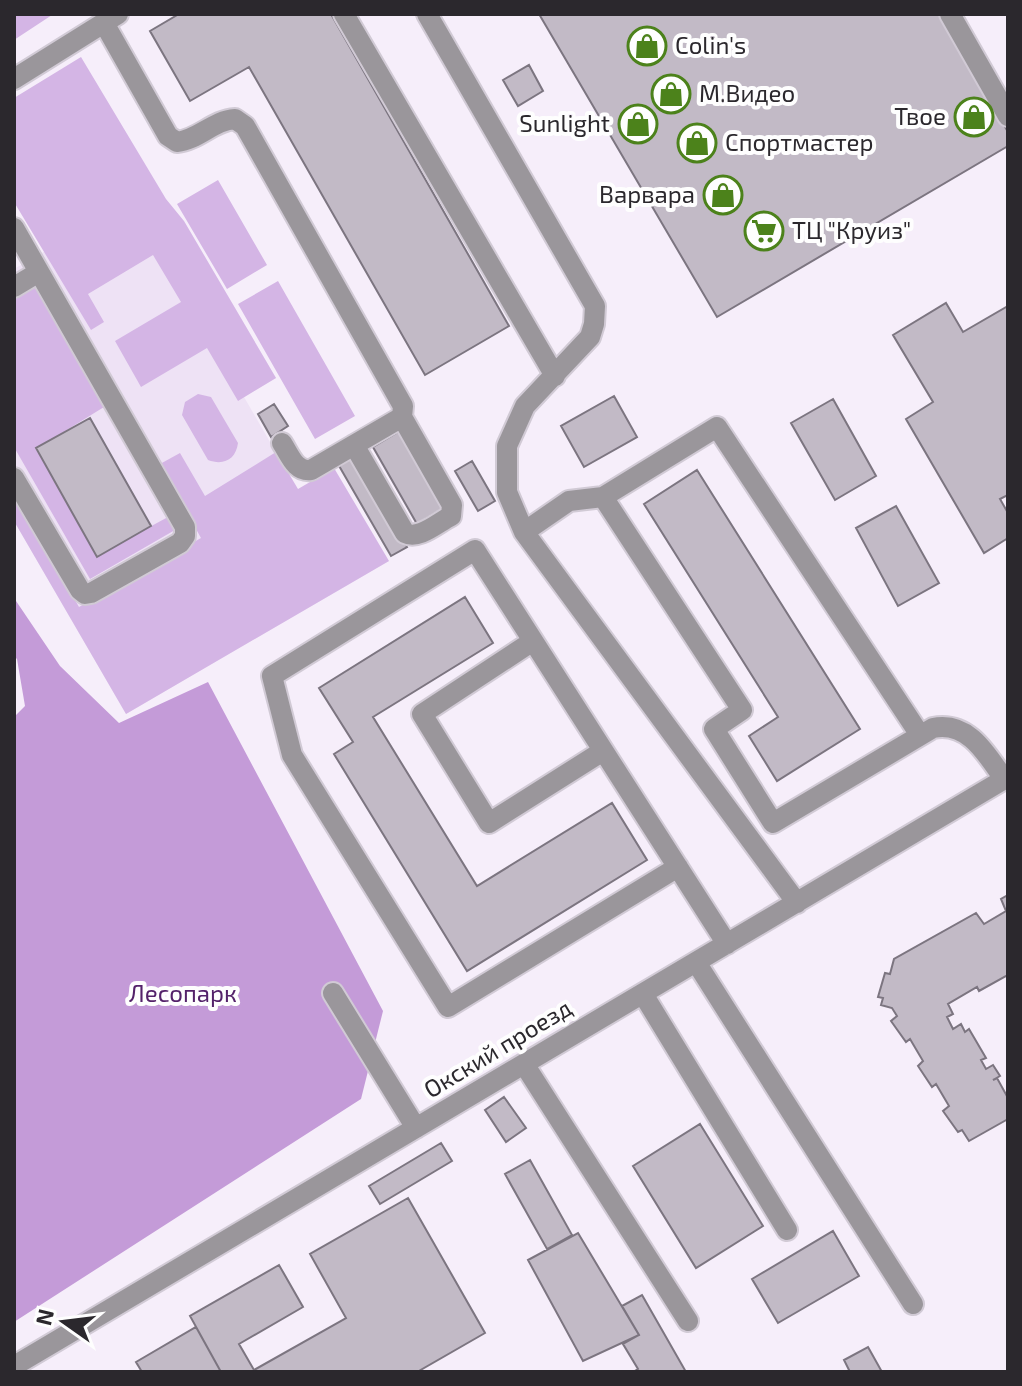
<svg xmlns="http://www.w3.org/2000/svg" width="1022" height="1386" font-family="'Exo 2',sans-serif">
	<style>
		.built { fill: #eee2f5 }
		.green { fill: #d4b5e5 }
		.forest { fill: #c49bd8 }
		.building { fill: #c2bac6; stroke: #7c7580; stroke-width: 2 }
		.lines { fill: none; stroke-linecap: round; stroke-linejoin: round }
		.minor-casing { stroke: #d1cad5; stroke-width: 24 }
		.minor { stroke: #9a969b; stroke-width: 20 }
		.labels { text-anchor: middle; stroke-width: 8; stroke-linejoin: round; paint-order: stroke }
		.poi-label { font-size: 24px; fill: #2b282d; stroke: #fefefe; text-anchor: start }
		.park-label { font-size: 24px; fill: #54226a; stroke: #fefefe }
		.street-label { font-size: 24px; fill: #2b282d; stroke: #fefefe }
	</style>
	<rect width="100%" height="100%" fill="#f6eefa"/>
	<!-- built -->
	<path class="built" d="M111 213 184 221 276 378 244 397 297 489 389 561 126 714 14 521V269Z"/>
	<!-- green -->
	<path class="green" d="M14 14H51L52 15 14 40Z
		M81 57 166 199 184 221 276 378 238 401 207 348 141 387 115 341 181 302 153 255 88 294 104 322 91 330 14 202V98Z
		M218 180 267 265 227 289 177 204Z
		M278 281 355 416 315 439 238 304Z
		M34 284 104 407 36 449 96 556 168 517 175 530 90 579 14 447V296Z
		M198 394 211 397 238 443C236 459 224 466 208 460L182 415 185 402Z
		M276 452 298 489 334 468 389 561 126 714 14 521V493L79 607 201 538 160 464 180 453 205 496Z"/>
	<!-- forest -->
	<path class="forest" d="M14 598 60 666 119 723 208 682 383 1011 361 1099 14 1322V717L25 706 17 659 14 656Z"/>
	<!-- building -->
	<path class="building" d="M179 14H331L509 326 425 375 249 67 190 101 150 31Z
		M539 14H939L1008 132V146L717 317Z
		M529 65 543 91 518 106 503 80Z
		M946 303 963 332 1008 306V495L1000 499 1008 513V538L984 553 906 419 933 402 893 335Z
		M614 396 637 437 584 467 561 426Z
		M833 399 876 476 835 500 791 423Z
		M274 404 288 426 271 437 258 414Z
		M90 418 151 526 97 557 36 448Z
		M403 429 447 506 417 524 373 447Z
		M354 454 407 547 391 556 338 464Z
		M472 461 495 501 478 511 455 471Z
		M697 470 860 729 777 781 749 736 778 717 644 504Z
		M896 506 939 583 898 606 856 528Z
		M465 597 493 643 373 717 477 886 612 803 647 860 467 971 334 754 353 742 319 688Z
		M1008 895V975L979 991 977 987 948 1004 953 1014 947 1017 953 1029 961 1024 965 1032 969 1029 986 1058 981 1060 986 1069 993 1065 1000 1076 993 1080 997 1078 1008 1098V1119L969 1141 962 1130 958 1132 943 1111 949 1106 936 1084 932 1087 918 1066 923 1061 910 1039 906 1042 891 1021 897 1016 892 1008 881 1005 883 998 878 997 885 973 890 974 894 959 976 913 984 924 1006 911 1001 899Z
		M504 1097 526 1128 506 1142 485 1110Z
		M700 1124 763 1226 696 1268 633 1166Z
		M441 1143 452 1161 380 1204 369 1186Z
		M530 1160 572 1235 547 1249 505 1174Z
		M408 1198 485 1333 417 1372H221L190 1316 279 1265 303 1307 239 1344 254 1370 346 1318 310 1254Z
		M833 1231 859 1276 778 1323 752 1279Z
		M578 1233 639 1335 583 1361 528 1260Z
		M642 1295 686 1372H633L638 1369 623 1344 639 1335 622 1306Z
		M196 1327 221 1372H142L136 1362Z
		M868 1347 882 1372H850L844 1360Z"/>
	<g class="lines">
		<defs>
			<path id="minor" d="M344 14 555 376
				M427 14 595 306 594 324 590 337 525 406 507 446V492L524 532 797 903
				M950 14 1008 116
				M104 23 168 136 177 142C198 140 214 120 235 119L245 126 403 406 402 417 311 470C295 472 290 455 282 443
				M14 79 118 14
				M14 228 185 527V536L180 543 91 593 85 594 80 590 14 478
				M14 287 39 272
				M354 445 405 533C419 540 437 523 451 516L452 505 402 417
				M524 532 569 501 603 497
				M533 641 422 714 489 823 603 751
				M920 735 717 427 603 497 742 710 714 729 773 823 933 728C968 721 986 753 1004 779
				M678 867 448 1007 292 755 272 676 475 550 727 944
				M696 962 913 1304
				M333 993 416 1128
				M643 994 787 1230
				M524 1064 688 1321
				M14 1366 1008 777"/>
		</defs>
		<!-- minor casing -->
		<use href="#minor" class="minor-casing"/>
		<!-- minor -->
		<use href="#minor" class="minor"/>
	</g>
	<!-- icons -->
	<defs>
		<symbol id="shop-ring" viewBox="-11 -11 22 22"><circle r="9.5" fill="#fefefe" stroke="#4c821b" stroke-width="1.5"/><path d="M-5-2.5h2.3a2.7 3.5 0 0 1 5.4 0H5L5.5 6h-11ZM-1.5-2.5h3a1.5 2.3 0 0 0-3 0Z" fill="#4c821b"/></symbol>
		<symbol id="supermarket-ring" viewBox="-11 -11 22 22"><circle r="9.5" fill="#fefefe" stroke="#4c821b" stroke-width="1.5"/><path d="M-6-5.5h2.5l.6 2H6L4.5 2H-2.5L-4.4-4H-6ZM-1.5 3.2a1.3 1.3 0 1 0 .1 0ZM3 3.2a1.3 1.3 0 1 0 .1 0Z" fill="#4c821b"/></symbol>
	</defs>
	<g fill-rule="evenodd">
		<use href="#shop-ring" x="625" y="24" width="44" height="44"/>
		<use href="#shop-ring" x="649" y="72" width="44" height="44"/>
		<use href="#shop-ring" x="952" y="95" width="44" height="44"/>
		<use href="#shop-ring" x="616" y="102" width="44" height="44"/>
		<use href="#shop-ring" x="675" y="121" width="44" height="44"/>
		<use href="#shop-ring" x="701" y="173" width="44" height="44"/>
		<use href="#supermarket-ring" x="742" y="209" width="44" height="44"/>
	</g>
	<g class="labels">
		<!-- poi labels -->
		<g class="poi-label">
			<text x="675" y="54">Colin's</text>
			<text x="699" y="102">М.Видео</text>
			<text x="946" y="125" text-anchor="end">Твое</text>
			<text x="610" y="132" text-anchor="end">Sunlight</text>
			<text x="725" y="151">Спортмастер</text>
			<text x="695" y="203" text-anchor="end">Варвара</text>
			<text x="792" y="239">ТЦ "Круиз"</text>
		</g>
		<!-- park labels -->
		<g class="park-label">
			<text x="183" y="1002">Лесопарк</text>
		</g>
		<!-- street labels -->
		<g class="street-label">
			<text transform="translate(498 1049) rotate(-31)" y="8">Окский проезд</text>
		</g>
	</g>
	<!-- border -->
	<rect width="1022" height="1386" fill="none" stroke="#2b282d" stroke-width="32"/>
	<!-- north arrow -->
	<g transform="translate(64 1322) rotate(284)" stroke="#fefefe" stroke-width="6" paint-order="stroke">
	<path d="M0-6L14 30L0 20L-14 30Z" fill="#2b282d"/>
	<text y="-12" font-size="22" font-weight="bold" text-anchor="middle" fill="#2b282d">N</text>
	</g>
</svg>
